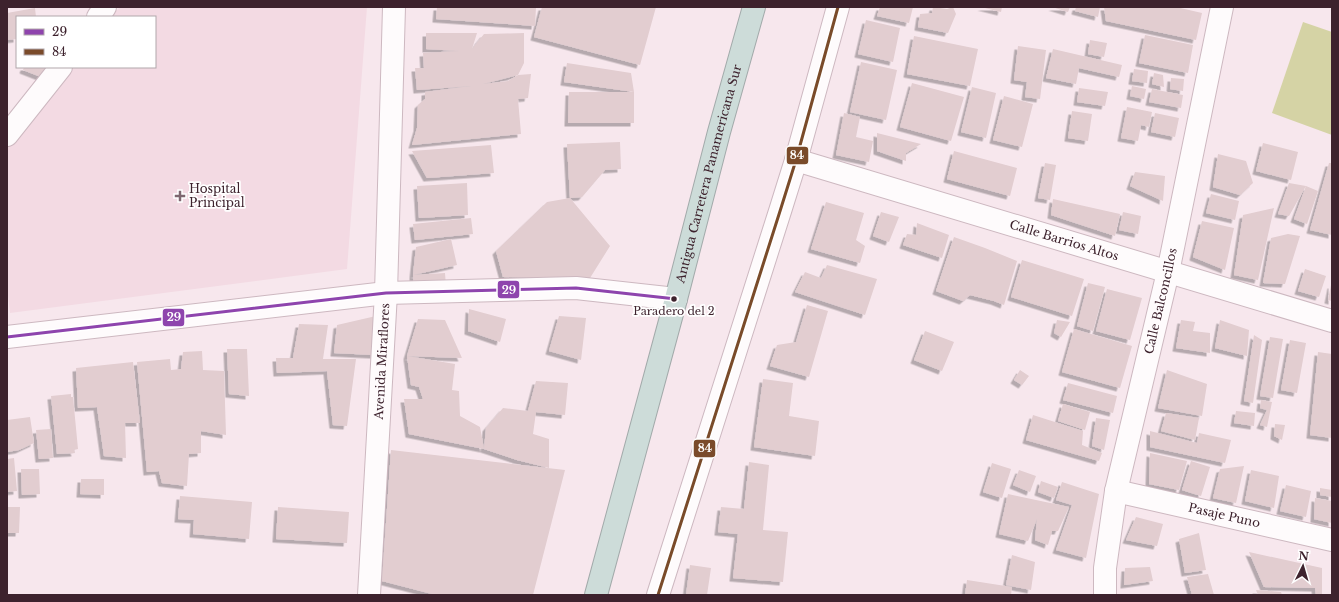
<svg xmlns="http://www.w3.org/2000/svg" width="1339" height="602" font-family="'Libre Baskerville',serif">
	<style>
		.built { fill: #f3dae3 }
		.green { fill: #d5d3a5 }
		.building { fill: #e2cdd0; filter: url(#shadow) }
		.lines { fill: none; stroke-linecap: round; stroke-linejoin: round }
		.minor-casing { stroke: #cdb8c0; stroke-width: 24 }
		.highway-casing { stroke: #a2aaaa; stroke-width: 24 }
		.minor { stroke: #fefbfc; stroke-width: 22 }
		.highway { stroke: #cddcd9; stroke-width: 22 }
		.bus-1-casing { stroke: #fff; stroke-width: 6 }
		.bus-2-casing { stroke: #fff; stroke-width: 6 }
		.bus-1 { stroke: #8e44ad; stroke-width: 3 }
		.bus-2 { stroke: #7a4b2a; stroke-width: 3 }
		.poi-dot { fill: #7e6770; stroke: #fff; stroke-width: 1.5 }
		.bus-dot { fill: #3d222d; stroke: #fff; stroke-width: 1.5 }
		.labels { text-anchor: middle; stroke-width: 3.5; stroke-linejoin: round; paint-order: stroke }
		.bus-label { font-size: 11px; fill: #3d222d; stroke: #fff }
		.street-label { font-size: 12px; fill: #3d222d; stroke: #fff }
		.poi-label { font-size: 12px; fill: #3d222d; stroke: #fff; text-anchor: start }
		.line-badge { stroke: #fff; stroke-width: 1.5 }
		.badge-label { font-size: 11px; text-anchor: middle; font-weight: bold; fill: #fff }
	</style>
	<defs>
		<filter id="shadow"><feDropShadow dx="-3.5" dy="3.5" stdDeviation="0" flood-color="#0004"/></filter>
	</defs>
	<rect width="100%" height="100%" fill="#f7e7ed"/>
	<!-- built -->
	<path class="built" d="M120 7H367L347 269 10 313 7 286V123L62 67H155V17H110Z"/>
	<!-- green -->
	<path class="green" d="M1303 22 1332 32V135L1272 113Z"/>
	<!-- building -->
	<path class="building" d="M437 7H536L535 26 436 19Z
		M542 7H656L640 65 534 37Z
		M880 7H913L909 23 877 16Z
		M933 7 947 9 953 7 956 14 948 33 918 27 920 14 932 13Z
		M981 7H1002L1001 12Z
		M1052 7H1070L1068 12Z
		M1076 7H1100L1098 17 1075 11Z
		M1104 7H1176L1202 13 1196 40 1106 21Z
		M35 8 36 17H17V39L7 40V13Z
		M866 20 900 28 893 62 858 54Z
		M426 33H477L472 49 484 34 524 33V63L518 75 483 84 508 81 518 75 531 74 528 98 518 99 521 134 412 145 417 128 418 105 425 99V92L471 86 417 90 415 68H424L423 53 459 51 426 49Z
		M1145 35 1193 45 1188 73 1139 63Z
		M914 36 978 49 970 86 907 74Z
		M1090 40 1107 43 1104 57 1088 54Z
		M1018 46 1046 50 1040 99 1025 97 1027 82 1014 80Z
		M1053 49 1122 65 1119 77 1079 68 1076 84 1046 78Z
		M861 62 897 70 886 120 850 112Z
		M567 63 631 73 634 92 564 82Z
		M24 67H50L46 79 23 70Z
		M1134 69 1148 71 1147 83 1132 81Z
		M1154 73 1163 75 1164 87 1152 84Z
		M1171 78 1184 79 1183 91 1170 89Z
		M912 83 964 97 951 141 900 127Z
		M1132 86 1146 89 1144 99 1130 96Z
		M972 87 996 93 986 138 961 132Z
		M1079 88 1108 92 1105 106 1077 102Z
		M1152 89 1183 95 1181 108 1149 102Z
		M569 92H634V123H568Z
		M1004 96 1033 104 1022 147 993 140Z
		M1127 107 1152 112 1149 127 1141 125 1138 141 1121 138Z
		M1072 111 1092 114 1088 141 1068 138Z
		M844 113 860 117 856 137 873 141 869 162 836 155Z
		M1155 113 1179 118 1175 137 1151 132Z
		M877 133 921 144 906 153V161L877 151Z
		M620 142 621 169 605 170 582 197 570 198 567 144Z
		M1263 143 1298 152 1291 180 1256 171Z
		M491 145 494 173 427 178 412 151Z
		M954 151 1017 168 1010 196 947 179Z
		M1218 154 1246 161 1253 183 1240 195 1213 187Z
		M1045 163 1056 165 1050 200 1038 198Z
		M1329 163H1332V235L1310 230Z
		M1135 172 1165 176 1163 201 1130 186Z
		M467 183 468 215 419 218 417 186Z
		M1289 183 1306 186 1318 191 1307 224 1294 219 1306 186 1289 216 1278 214Z
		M1211 194 1239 201 1235 220 1206 213Z
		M570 198 610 246 590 278 503 277 496 251 547 202Z
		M1053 199 1120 214 1115 236 1051 215Z
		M826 202 864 213 856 240 865 246 860 263 811 249Z
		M1274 208 1258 280 1234 275 1243 215Z
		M881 212 899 217 889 242 873 236Z
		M1123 212 1141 216 1138 234 1119 230Z
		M471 218 473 234 415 240 413 224Z
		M1202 221 1234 228 1225 270 1193 257Z
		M917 223 949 235 942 258 903 245 907 234 916 235Z
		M1288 234 1300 236 1285 284 1263 283 1271 238Z
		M954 237 985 248 1017 261 1004 305 994 301 970 295 963 301 936 291Z
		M451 239 457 265 413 275 416 247Z
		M1022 260 1084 279 1072 316 1011 297Z
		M827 265 877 279 865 315 795 292 805 272 821 278Z
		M1305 269 1326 276 1319 297 1298 291Z
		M445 273 446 286 414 288 413 275Z
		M1088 283 1105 287 1093 331 1077 326Z
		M1331 285H1332V301L1328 300Z
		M1107 289 1142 298 1130 340 1096 331Z
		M807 305 828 311 809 377 770 366 777 345 796 342Z
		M469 309 506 319 500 342 468 331Z
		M376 316 374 355 334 353 337 325Z
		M559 316 586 318 581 360 549 351Z
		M418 319 445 320 462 358 407 356Z
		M1057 320 1070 322 1061 337 1054 333Z
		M1181 320 1195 322 1193 331 1210 333V353L1176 348Z
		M1220 320 1249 330 1247 356 1215 348Z
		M299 324 328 325 323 359H356L347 426 333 425 327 371 277 373 276 358H293Z
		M1074 329 1132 346 1120 388 1062 372Z
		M925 331 954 342 942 371 914 360Z
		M1254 335 1262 340 1253 403 1244 401Z
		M1270 337 1283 339 1273 398 1260 396Z
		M1290 340 1306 343 1297 393 1281 390Z
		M227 349H247L249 396 229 394Z
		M202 351 203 370 224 371 226 435 201 431V453L189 454 187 486 162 483 159 471 147 472 137 362 170 359 171 370 181 369 183 352Z
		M1318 352 1332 354V438L1310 435Z
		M407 356 455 364 452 390 459 391 460 416 480 427 484 449 409 434 404 399H423L419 387 411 385Z
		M133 362 140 423H125L126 458 104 456 97 407 78 408 76 368Z
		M1020 370 1029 376 1022 385 1014 380Z
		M1167 370 1207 384 1202 416 1158 408Z
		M763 379 793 383 789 416 819 421 815 456 754 447Z
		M536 381 568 383 565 415 536 412 533 434 549 439V468L517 460 484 449 486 428 503 408 528 411Z
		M1068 383 1117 396 1113 413 1063 400Z
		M71 394V397H73L78 449 74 450 75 453 57 454 51 396Z
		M1261 400 1272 402 1267 427 1260 425 1267 410 1260 408Z
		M1063 404 1090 412 1085 430 1058 421Z
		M1236 411 1255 413 1254 426 1234 423Z
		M1166 413 1199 418 1195 440 1161 431Z
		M1033 415 1083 431 1082 445 1102 453 1099 461 1026 440Z
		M30 417 34 443 19 450 7 452V420Z
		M1096 418 1110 420 1104 450 1092 446Z
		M1275 424 1285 425 1282 440 1274 436Z
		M51 429 53 458 39 459 36 430Z
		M1150 431 1197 443 1199 433 1231 440 1225 463 1150 447Z
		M391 450 565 470 533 595H436L382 581Z
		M1150 453 1187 461 1179 490 1149 484Z
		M14 458 17 491 7 492V459Z
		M1191 461 1210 467 1201 496 1182 490Z
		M749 462 769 465 763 530 788 532 783 582 733 578 738 534 718 532 721 507 744 509Z
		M992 463 1011 469 1002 498 983 492Z
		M1244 466 1236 503 1213 498 1220 469Z
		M21 469H39L40 494 22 495Z
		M1019 470 1036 476 1030 492 1013 485Z
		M1251 470 1279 476 1274 508 1245 501Z
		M81 479H104V495L80 494Z
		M1041 481 1058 487 1054 498 1038 492Z
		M1062 482 1099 494 1086 558 1056 550 1072 505 1056 500Z
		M1286 485 1311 491 1306 517 1280 511Z
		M1320 488 1332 490V497L1320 495Z
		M1008 494 1069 507 1058 531H1052L1048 545 1035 540 1037 519 1028 541 999 534Z
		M180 496 252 502 249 539 193 534 194 520 178 519Z
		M1315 498 1332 501V523L1314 519Z
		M7 507H20L19 533H7Z
		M278 507 349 512 347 543 276 539Z
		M1136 517 1163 524 1157 546 1126 540Z
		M1199 533 1206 570 1185 573 1179 539Z
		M1249 552 1322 568V595H1316L1315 588 1264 587Z
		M1012 555 1035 562 1031 590 1006 585Z
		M690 565 711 568 707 595H686Z
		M1150 567 1153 581 1124 585 1125 568Z
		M1208 574 1214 595H1192L1187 577Z
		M967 580 1012 587 1011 595H965Z
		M1256 590 1281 592 1282 595H1258Z"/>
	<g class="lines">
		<defs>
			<g id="minor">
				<path d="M98 17 105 7"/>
				<path d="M7 135 61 67"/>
				<path id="s1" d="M796 160 1332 321"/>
				<path d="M7 337 386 293 576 288 676 299"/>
				<path id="s2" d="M1116 491 1332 540"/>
				<path id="s3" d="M369 595 386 293 394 7"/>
				<path d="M658 595 781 208 796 160 838 7"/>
				<path id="s4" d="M1105 595V568L1116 491 1168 272 1222 7"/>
			</g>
			<g id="highway">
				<path id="s5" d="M596 595 676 299 719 132 754 7"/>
			</g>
		</defs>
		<!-- minor casing -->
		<use href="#minor" class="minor-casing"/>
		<!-- highway casing -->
		<use href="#highway" class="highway-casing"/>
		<!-- minor -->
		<use href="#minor" class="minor"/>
		<!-- highway -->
		<use href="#highway" class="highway"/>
		<defs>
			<path id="bus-1" d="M7 337 386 293 576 288 676 299"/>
			<path id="bus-2" d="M658 595 781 208 796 160 838 7"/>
		</defs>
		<!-- bus-1 casing -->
		<use href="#bus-1" class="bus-1-casing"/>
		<!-- bus-2 casing -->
		<use href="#bus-2" class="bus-2-casing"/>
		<!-- bus-1 -->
		<use href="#bus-1" class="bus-1"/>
		<!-- bus-2 -->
		<use href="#bus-2" class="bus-2"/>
	</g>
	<!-- markers -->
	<path class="poi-dot" d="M178 190h4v4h4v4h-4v4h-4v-4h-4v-4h4z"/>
	<circle class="bus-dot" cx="674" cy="299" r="3.5"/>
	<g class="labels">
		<!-- bus labels -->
		<g class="bus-label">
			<text x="674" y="315">Paradero del 2</text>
		</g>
		<!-- street labels -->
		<g class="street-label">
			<text dy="4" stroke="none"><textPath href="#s5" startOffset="436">Antigua Carretera Panamericana Sur</textPath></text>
			<text dy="4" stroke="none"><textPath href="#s1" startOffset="280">Calle Barrios Altos</textPath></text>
			<text dy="4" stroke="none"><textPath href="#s4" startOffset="300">Calle Balconcillos</textPath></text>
			<text dy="4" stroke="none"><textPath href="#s3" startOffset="234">Avenida Miraflores</textPath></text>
			<text dy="4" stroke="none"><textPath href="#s2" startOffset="111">Pasaje Puno</textPath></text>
		</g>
		<!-- poi labels -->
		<g class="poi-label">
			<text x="189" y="193">Hospital<tspan x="189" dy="14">Principal</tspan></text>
		</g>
	</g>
	<g class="line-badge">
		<rect x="786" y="146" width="23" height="19" rx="4" fill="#7a4b2a"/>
		<rect x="497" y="280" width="23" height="19" rx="4" fill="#8e44ad"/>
		<rect x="162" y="308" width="23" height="19" rx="4" fill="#8e44ad"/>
		<rect x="693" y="439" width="23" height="19" rx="4" fill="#7a4b2a"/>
	</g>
	<g class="badge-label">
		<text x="797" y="159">84</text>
		<text x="509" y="294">29</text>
		<text x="174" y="321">29</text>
		<text x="705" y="452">84</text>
	</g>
	<!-- border -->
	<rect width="1339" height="602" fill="none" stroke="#3d222d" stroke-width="16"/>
	<!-- legend -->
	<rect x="16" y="16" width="140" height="52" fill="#ffffff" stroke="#b1a7ab"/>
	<rect x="24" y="29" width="20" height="6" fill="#8e44ad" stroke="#b1a7ab"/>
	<text x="52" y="36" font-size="12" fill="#3d222d">29</text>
	<rect x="24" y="49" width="20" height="6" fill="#7a4b2a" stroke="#b1a7ab"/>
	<text x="52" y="56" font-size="12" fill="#3d222d">84</text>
	<!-- north arrow -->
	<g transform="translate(1303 566) rotate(5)" stroke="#ffffff" stroke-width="3" paint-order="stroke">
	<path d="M0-3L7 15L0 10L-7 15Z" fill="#3d222d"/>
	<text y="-6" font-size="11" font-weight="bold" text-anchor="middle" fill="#3d222d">N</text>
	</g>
</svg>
